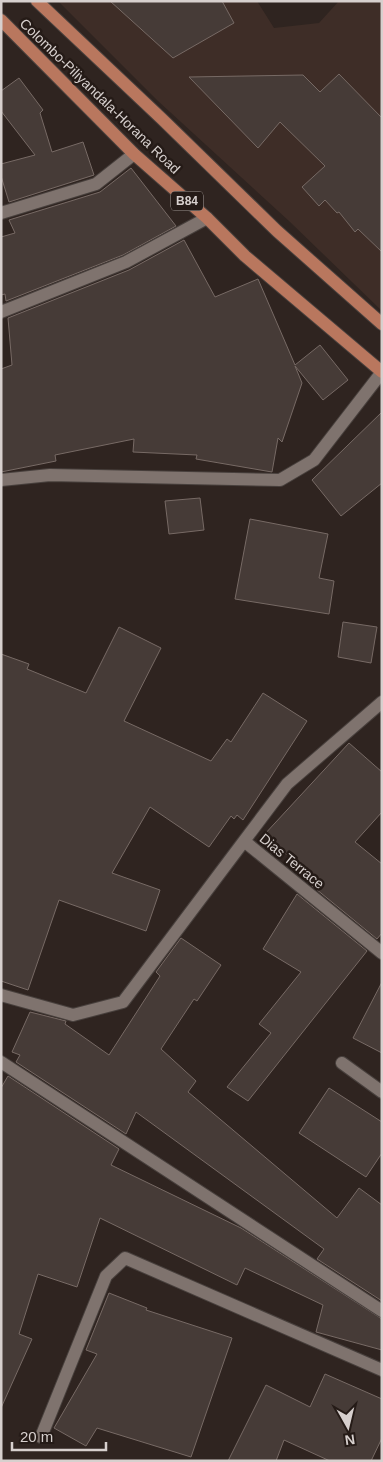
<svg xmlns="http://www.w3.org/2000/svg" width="383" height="1462" font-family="Arial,sans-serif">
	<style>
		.built { fill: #3e2d27 }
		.building { fill: #463b37; stroke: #776a65 }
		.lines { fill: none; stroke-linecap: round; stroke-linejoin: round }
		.minor-casing { stroke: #48403d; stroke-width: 14 }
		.major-casing { stroke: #48403d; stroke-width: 14 }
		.minor { stroke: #7f736e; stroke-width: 12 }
		.major { stroke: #b9775e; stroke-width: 12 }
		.labels { text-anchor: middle; stroke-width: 5; stroke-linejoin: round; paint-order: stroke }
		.shield { fill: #251b17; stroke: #a29a97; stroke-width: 1 }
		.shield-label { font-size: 12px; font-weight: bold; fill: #d7d0ce }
		.street-label { font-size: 14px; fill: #d7d0ce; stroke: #251b17 }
	</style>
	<rect width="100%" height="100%" fill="#2f2420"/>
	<!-- built -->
	<path class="built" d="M58 1H257L274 28 319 23 339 1H382V311L289 221 158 101Z"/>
	<!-- building -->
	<path class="building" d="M110 1H222L234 23 173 58Z
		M339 74 382 118V252L358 229 355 232 339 212 337 213 325 200 319 206 302 187 325 166 280 122 258 148 189 77 303 75 320 92Z
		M19 78 43 110 40 113 52 152 83 142 94 175 9 202 1 176V164L35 155 1 111V91Z
		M131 168 176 226 123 255 6 301 5 294 1 295V237L15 233 9 220 100 192Z
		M184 240 215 297 258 279 295 365 320 345 348 380 323 400 295 366 302 383 282 442 278 438 272 472 196 459 197 455 133 452 134 439 55 455 56 461 1 472V369L12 365 8 318 129 270Z
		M382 412V483L341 516 312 480Z
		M200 498 204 530 169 534 165 501Z
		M250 519 328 534 319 578 334 581 329 614 235 599Z
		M343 622 377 627 371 663 338 657Z
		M119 627 161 648 124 721 211 761 227 739 231 742 263 693 307 721 243 820 237 815 234 819 231 816 209 847 150 807 112 873 160 890 146 931 59 900 28 990 1 981V654L29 664 27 669 86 693Z
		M349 743 382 772V812L355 842 382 864V933L377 939 305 880 310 873 263 836Z
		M297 894 367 951 248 1101 227 1087 271 1033 259 1024 301 972 263 949Z
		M181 938 221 965 197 1001 194 999 161 1049 196 1081 188 1092 337 1218 359 1188 382 1205V1301L317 1259 324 1249 136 1112 126 1134 16 1062 20 1055 12 1052 30 1012 66 1021 65 1024 109 1055 160 976 156 972Z
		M382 982V1053L353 1038Z
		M8 1076 119 1149 111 1165 241 1228 382 1319V1350L316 1332 323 1305 245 1268 237 1285 100 1218 77 1287 38 1274 19 1334 32 1339 1 1408V1088Z
		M329 1088 382 1122V1153L366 1177 299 1133Z
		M109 1293 147 1308 146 1310 232 1338 191 1457 97 1428 86 1446 54 1428 97 1354 86 1350Z
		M325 1374 382 1399V1438L371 1461H330L284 1440 276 1461H228L266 1385 310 1407Z"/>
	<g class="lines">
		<defs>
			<path id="minor" d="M1 213 96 184 134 154
				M1 312 126 262 207 218
				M1 480 50 475 280 480 314 460 382 372
				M382 702 287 784 244 841 382 953
				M1 995 73 1015 123 1002 244 841
				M1 1062 382 1311
				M342 1063 382 1092
				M41 1437 106 1276 125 1258 382 1370"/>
			<path id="major" d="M37 1 162 119 277 231 382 324
				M1 20 134 154 207 218 245 256 382 372"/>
		</defs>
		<!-- minor casing -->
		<use href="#minor" class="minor-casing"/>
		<!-- major casing -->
		<use href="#major" class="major-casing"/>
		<!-- minor -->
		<use href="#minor" class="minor"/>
		<!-- major -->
		<use href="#major" class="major"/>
	</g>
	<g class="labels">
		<!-- shield labels -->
		<rect class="shield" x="171" y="191.5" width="32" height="19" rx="4"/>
		<g class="shield-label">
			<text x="187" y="205">B84</text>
		</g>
		<!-- street labels -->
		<g class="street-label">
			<text transform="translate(100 96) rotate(44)" y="5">Colombo-Piliyandala-Horana Road</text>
			<text transform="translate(292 861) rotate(39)" y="5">Dias Terrace</text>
		</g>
	</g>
	<!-- border -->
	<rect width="383" height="1462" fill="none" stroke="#d7d0ce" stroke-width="5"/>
	<!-- north arrow -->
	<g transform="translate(348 1427) rotate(172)" stroke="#251b17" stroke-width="4" paint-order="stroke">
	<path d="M0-4L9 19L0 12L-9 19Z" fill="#d7d0ce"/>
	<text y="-8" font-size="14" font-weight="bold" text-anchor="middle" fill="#d7d0ce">N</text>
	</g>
	<!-- scale -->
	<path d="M12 1442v8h94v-8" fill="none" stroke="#d7d0ce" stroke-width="2.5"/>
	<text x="20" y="1442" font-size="15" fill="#d7d0ce" stroke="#251b17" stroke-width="4" paint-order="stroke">20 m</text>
</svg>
